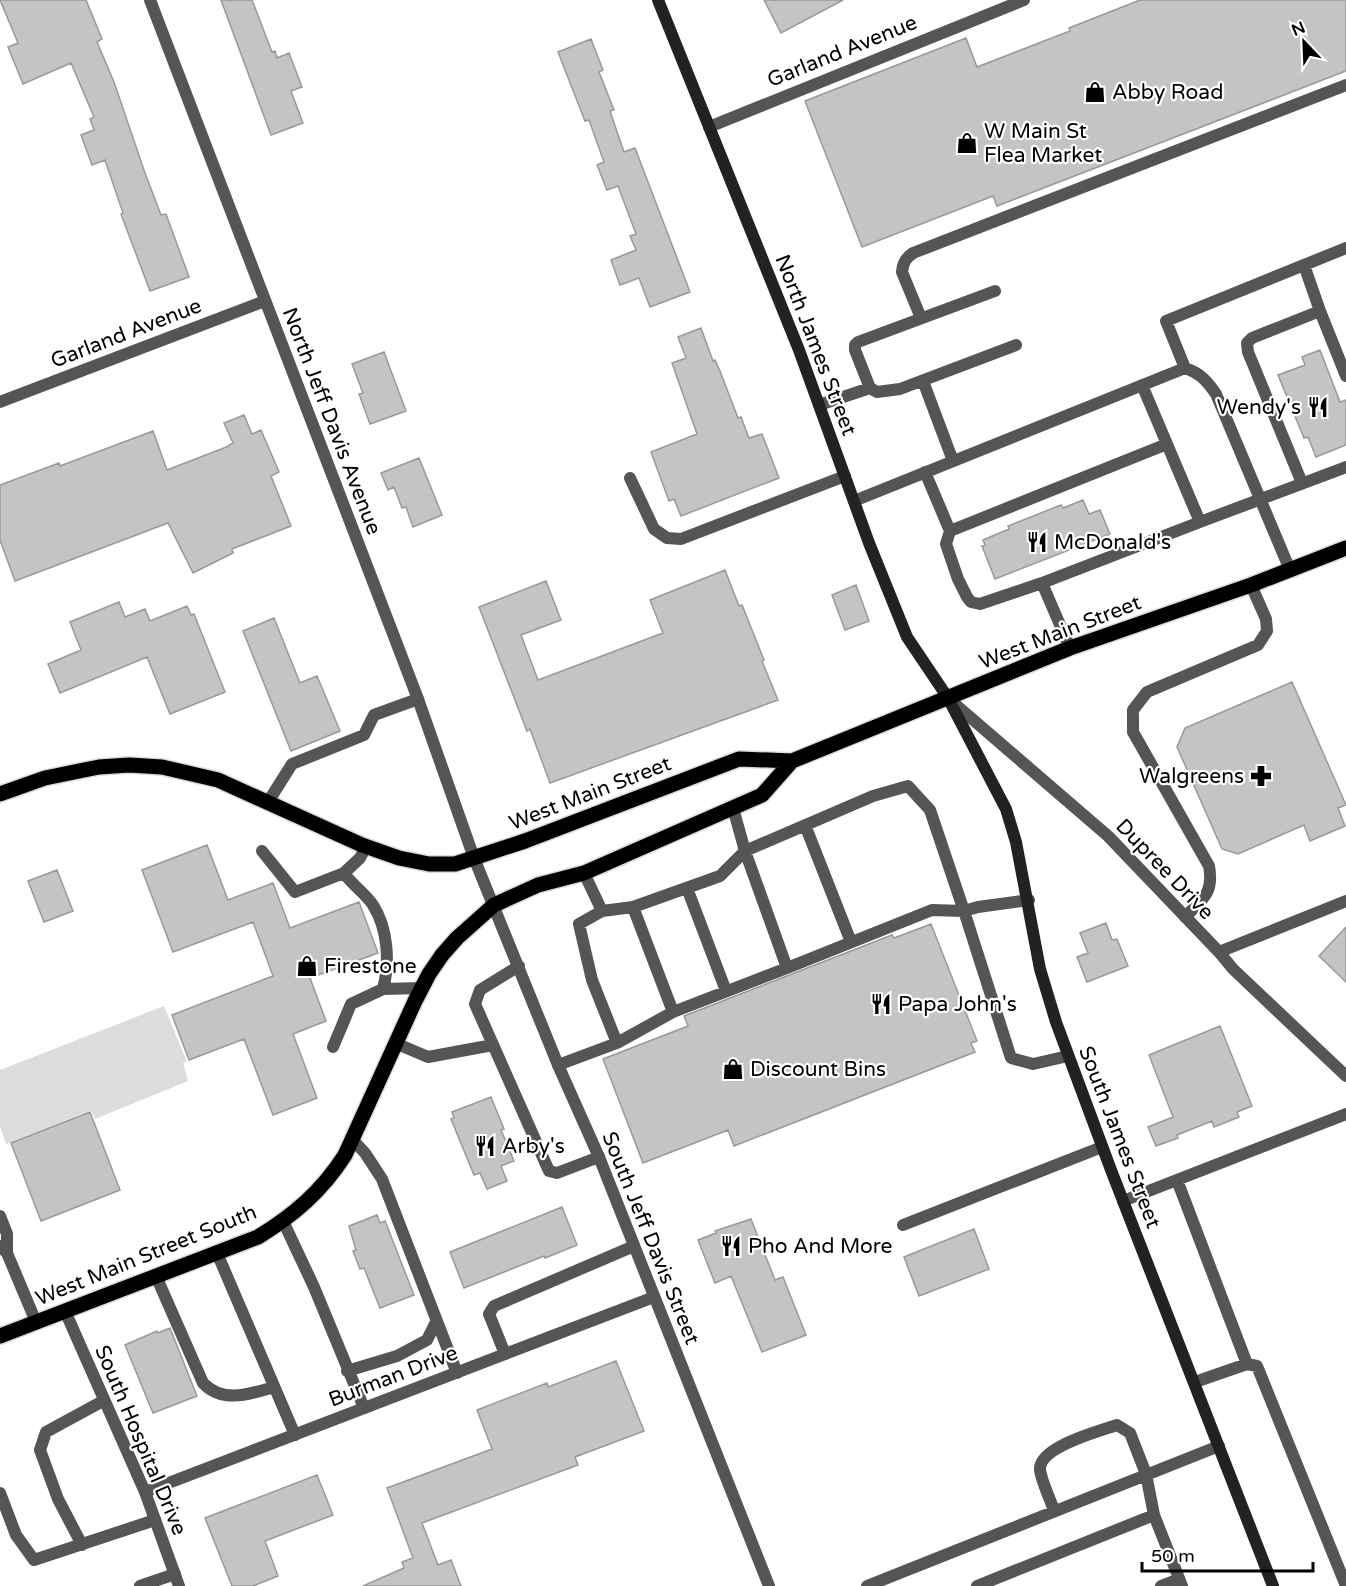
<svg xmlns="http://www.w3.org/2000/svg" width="1346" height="1586" font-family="'Varela Round',sans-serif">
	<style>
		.grass { fill: #dcdcdc }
		.building { fill: #c4c4c4; stroke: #999; stroke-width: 1.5 }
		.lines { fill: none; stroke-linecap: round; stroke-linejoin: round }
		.primary-casing { stroke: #dbdbdb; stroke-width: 18 }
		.lane { stroke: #555; stroke-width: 12 }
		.street { stroke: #555; stroke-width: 12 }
		.secondary { stroke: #222; stroke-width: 12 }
		.primary { stroke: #000; stroke-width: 15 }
		.labels { text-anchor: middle; stroke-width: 4.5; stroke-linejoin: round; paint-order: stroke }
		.street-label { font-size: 21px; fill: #000; stroke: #fff }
		.poi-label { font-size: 21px; fill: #000; stroke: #fff; text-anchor: start }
	</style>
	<rect width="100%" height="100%" fill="#fff"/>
	<!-- grass -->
	<path class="grass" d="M164 1006 187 1062 183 1063 188 1081 95 1119 91 1110 6 1144 0 1126V1070Z"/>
	<!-- building -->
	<path class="building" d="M0 0H86L102 39 97 42 114 82 145 173 161 215 166 214 189 277 150 291 121 214 123 213 105 160 92 165 81 135 94 130 90 119 94 117 71 63 23 84 8 47 18 43Z
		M221 0H252L272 52 275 51 277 58 289 53 302 87 291 91 303 123 271 135Z
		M764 0H843L781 33Z
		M1140 0H1346V71L997 206 993 196 862 247 805 101 966 38 977 67 1070 31 1069 28Z
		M591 39 603 70 599 72 614 110 610 111 624 152 635 148 690 292 650 307 639 278 620 285 611 260 636 250 630 236 636 234 618 186 607 190 597 165 604 162 589 120 585 121 558 52Z
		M701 328 713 361 715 360 720 371 738 418 741 417 749 438 762 434 779 478 681 516 674 499 669 501 651 452 697 434 672 363 686 358 678 337Z
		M1320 350 1340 402 1346 400V445L1316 457 1308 437 1304 438 1278 375 1305 365 1302 357Z
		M384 352 406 411 370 424 359 394 363 393 352 364Z
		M244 415 252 434 261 430 279 472 271 476 291 526 232 549 233 553 193 573 168 523 15 581 0 540V485L59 463 60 466 153 431 167 470 229 446V445L233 443 224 423Z
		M419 458 442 515 413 527 406 507 402 508 394 487 388 490 381 473Z
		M1083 500 1089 514 1100 510 1110 534 995 579 982 546 985 545 983 540 1009 529 1008 526 1061 505 1063 508Z
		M725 570 739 606 742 605 764 660 762 661 778 700 550 783 530 729 527 731 479 607 546 581 561 620 521 635 538 680 663 633 650 600Z
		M856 585 869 621 845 630 832 595Z
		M119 602 125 617 145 609 150 621 187 606 191 615 194 614 225 692 170 714 147 657 60 693 48 664 81 650 70 622Z
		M274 618 300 683 317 676 340 731 291 751 243 631Z
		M1292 682 1346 805 1338 808 1345 826 1310 841 1304 825 1238 854 1222 849 1177 747 1185 728Z
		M207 845 228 900 273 883 290 928 359 902 378 953 310 978 326 1021 293 1034 317 1098 273 1115 244 1039 189 1060 172 1015 273 976 253 922 173 952 142 870Z
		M57 870 73 911 44 922 28 881Z
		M1106 923 1112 940 1117 939 1128 966 1087 982 1077 957 1088 953 1080 933Z
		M931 924 977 1041 971 1043 975 1052 734 1146 728 1130 643 1163 603 1059 688 1026 684 1016 892 935 894 938Z
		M1346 927V982L1319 956Z
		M1220 1026 1252 1106 1237 1112 1239 1117 1214 1127 1212 1121 1177 1135 1178 1138 1156 1146 1148 1127 1173 1117 1149 1055Z
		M491 1097 504 1129 501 1130 514 1161 501 1166 507 1181 487 1189 480 1173 474 1175 451 1119 454 1118 452 1112Z
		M90 1112 120 1190 41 1221 11 1143Z
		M562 1207 577 1245 545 1258 544 1256 464 1288 450 1252Z
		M377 1215 380 1223 385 1221 414 1295 380 1308 364 1268 360 1269 353 1251 356 1250 349 1226Z
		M751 1219 775 1280 783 1277 806 1335 762 1352 731 1276 715 1283 698 1240 716 1233 715 1231Z
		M974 1229 989 1269 919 1296 904 1257Z
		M170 1328 197 1396 153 1413 125 1345 157 1331 158 1333Z
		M616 1361 644 1431 575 1457 578 1465 422 1523 438 1565 451 1560 461 1586H363L404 1568 402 1562 413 1558 387 1488 492 1449 477 1410 547 1383 548 1387Z
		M317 1475 333 1515 265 1541 278 1576 253 1586H232L205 1518Z"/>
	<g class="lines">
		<defs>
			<path id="primary" d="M0 794 45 778 99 767 129 765 162 767 218 780 362 845 399 858 429 864H455L525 841 739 759 792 761 1070 648 1251 585 1346 548
				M0 1336 258 1237C294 1215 322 1191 345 1155L415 1001 429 974 442 955 457 938 494 905 538 885 584 873 762 795 792 761"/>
		</defs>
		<!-- primary casing -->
		<use href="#primary" class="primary-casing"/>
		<!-- lane -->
		<path class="lane" d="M1304 265 1320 311
			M921 318 902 272C903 262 906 258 913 253L1346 85
			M1185 368 1166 321 1346 248
			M923 381 953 461
			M1142 385 1167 444
			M870 388 855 350V345L858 342 995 291
			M819 405 870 388 877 392 900 389 1016 345
			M925 472 950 531
			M630 478 654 529 667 538 681 539 845 476
			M1302 483 1248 352 1247 343 1252 338 1320 311 1346 376
			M854 501 1185 368C1200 373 1207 381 1216 394L1290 570
			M1200 522 1346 467
			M1042 583 1200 522 1167 444 950 531 946 544 958 579 967 597 971 602 980 604 1042 583 1070 648
			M268 802 292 764 364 735 374 715 418 699
			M805 825 851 942
			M366 847 360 858 344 873C352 885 365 893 373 905 388 929 390 962 383 989L421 988
			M262 851 295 892 344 873
			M584 873 602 911 633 907 720 876 745 851 733 808
			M687 888 726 991
			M633 907 673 1012
			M1185 917C1203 899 1214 893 1209 866L1133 732V710L1147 692 1258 645 1267 631 1266 619 1251 585
			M519 966 480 990 475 1004 549 1171 557 1173 599 1157
			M787 968 932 910 964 911 1011 1058 1033 1064 1068 1056
			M395 1043 428 1057 493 1045
			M617 1043 673 1012 787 968 745 851 873 796 908 786 930 810 964 911 978 907 1029 900
			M333 1047 351 1004 383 989
			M558 1065 617 1043 592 980 579 924 602 911
			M352 1139 365 1153 382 1179 457 1373
			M1177 1180 1247 1364
			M1123 1201 1346 1114
			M283 1221 314 1287 364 1408
			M903 1225 1102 1147
			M217 1253 295 1435
			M156 1276 203 1383C223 1404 250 1394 274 1387
			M505 1354 489 1314 494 1306 634 1246
			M347 1371 397 1356 427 1340 436 1322
			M1195 1382 1247 1364 1257 1366 1346 1586
			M0 1493 16 1535 34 1560 155 1520
			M1054 1511C1050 1498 1042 1483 1040 1470 1038 1447 1099 1431 1117 1425L1130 1433 1146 1474 1154 1515 1182 1586
			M82 1545 58 1499 40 1450 46 1432 103 1401
			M140 1586 175 1574
			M867 1586 1219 1446
			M977 1586 1154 1515
			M1161 1586 1179 1579"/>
		<!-- street -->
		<path class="street" d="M150 0 418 699 474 858 558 1065 599 1157 769 1586
			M709 127 1024 0
			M0 402 265 301
			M949 699 1108 836 1219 952 1233 969 1346 1076
			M1219 952 1346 901
			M0 1216 7 1234V1253
			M0 1246 7 1253 36 1322
			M65 1311 145 1492 179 1586
			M145 1492 654 1297"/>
		<!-- secondary -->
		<path class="secondary" d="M658 0 799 350 869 543 907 637 948 698 1006 809 1016 842 1040 969 1056 1022 1111 1170 1273 1586"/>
		<!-- primary -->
		<use href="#primary" class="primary"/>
	</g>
	<!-- icons -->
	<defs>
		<symbol id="shop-bare" viewBox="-9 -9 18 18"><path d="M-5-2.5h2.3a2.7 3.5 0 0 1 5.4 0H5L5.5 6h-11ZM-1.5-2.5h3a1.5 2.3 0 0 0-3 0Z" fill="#000" stroke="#fff" stroke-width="2.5" paint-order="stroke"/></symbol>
		<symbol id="restaurant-bare" viewBox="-9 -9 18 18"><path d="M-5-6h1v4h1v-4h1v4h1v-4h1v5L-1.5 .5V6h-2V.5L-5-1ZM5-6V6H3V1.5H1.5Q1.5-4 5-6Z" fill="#000" stroke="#fff" stroke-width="2.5" paint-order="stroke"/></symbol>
		<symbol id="pharmacy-bare" viewBox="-9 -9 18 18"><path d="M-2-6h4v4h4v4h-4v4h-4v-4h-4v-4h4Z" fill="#000" stroke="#fff" stroke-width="2.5" paint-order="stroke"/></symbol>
	</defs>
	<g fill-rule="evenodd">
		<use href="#shop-bare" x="1080" y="77" width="30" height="30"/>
		<use href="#shop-bare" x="952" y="128" width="30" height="30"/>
		<use href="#restaurant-bare" x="1303" y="392" width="30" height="30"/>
		<use href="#restaurant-bare" x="1022" y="527" width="30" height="30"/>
		<use href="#pharmacy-bare" x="1246" y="761" width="30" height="30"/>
		<use href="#shop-bare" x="292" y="951" width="30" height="30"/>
		<use href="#restaurant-bare" x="866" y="989" width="30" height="30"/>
		<use href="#shop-bare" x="718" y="1054" width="30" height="30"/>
		<use href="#restaurant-bare" x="470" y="1131" width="30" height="30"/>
		<use href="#restaurant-bare" x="716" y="1231" width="30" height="30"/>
	</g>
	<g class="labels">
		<!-- street labels -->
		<g class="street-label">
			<text transform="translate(842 51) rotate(-22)" y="7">Garland Avenue</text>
			<text transform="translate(126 333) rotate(-21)" y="7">Garland Avenue</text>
			<text transform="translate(816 345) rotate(69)" y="7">North James Street</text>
			<text transform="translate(332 421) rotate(69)" y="7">North Jeff Davis Avenue</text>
			<text transform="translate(1060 632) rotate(-21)" y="7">West Main Street</text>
			<text transform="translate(590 793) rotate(-21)" y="7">West Main Street</text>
			<text transform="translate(1165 869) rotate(46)" y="7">Dupree Drive</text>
			<text transform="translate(1120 1137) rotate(69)" y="7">South James Street</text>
			<text transform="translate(651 1238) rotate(68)" y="7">South Jeff Davis Street</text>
			<text transform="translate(146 1255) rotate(-22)" y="7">West Main Street South</text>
			<text transform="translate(393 1376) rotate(-21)" y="7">Burman Drive</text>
			<text transform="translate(141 1440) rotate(67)" y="7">South Hospital Drive</text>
		</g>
		<!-- poi labels -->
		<g class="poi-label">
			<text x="1112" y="99">Abby Road</text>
			<text x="984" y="138">W Main St<tspan x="984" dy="24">Flea Market</tspan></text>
			<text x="1301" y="414" text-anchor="end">Wendy's</text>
			<text x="1054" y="549">McDonald's</text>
			<text x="1244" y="783" text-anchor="end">Walgreens</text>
			<text x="324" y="973">Firestone</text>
			<text x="898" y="1011">Papa John's</text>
			<text x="750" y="1076">Discount Bins</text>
			<text x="502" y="1153">Arby's</text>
			<text x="748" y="1253">Pho And More</text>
		</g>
	</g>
	<!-- north arrow -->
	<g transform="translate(1304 42) rotate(337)" stroke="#ffffff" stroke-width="4.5" paint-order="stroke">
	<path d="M0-4.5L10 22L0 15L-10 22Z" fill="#000000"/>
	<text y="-9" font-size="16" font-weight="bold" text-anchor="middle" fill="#000000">N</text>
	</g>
	<!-- scale -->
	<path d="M1142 1562v9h171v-9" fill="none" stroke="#000000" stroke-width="3"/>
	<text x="1151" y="1562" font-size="18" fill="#000000" stroke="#ffffff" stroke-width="4.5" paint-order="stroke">50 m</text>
</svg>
